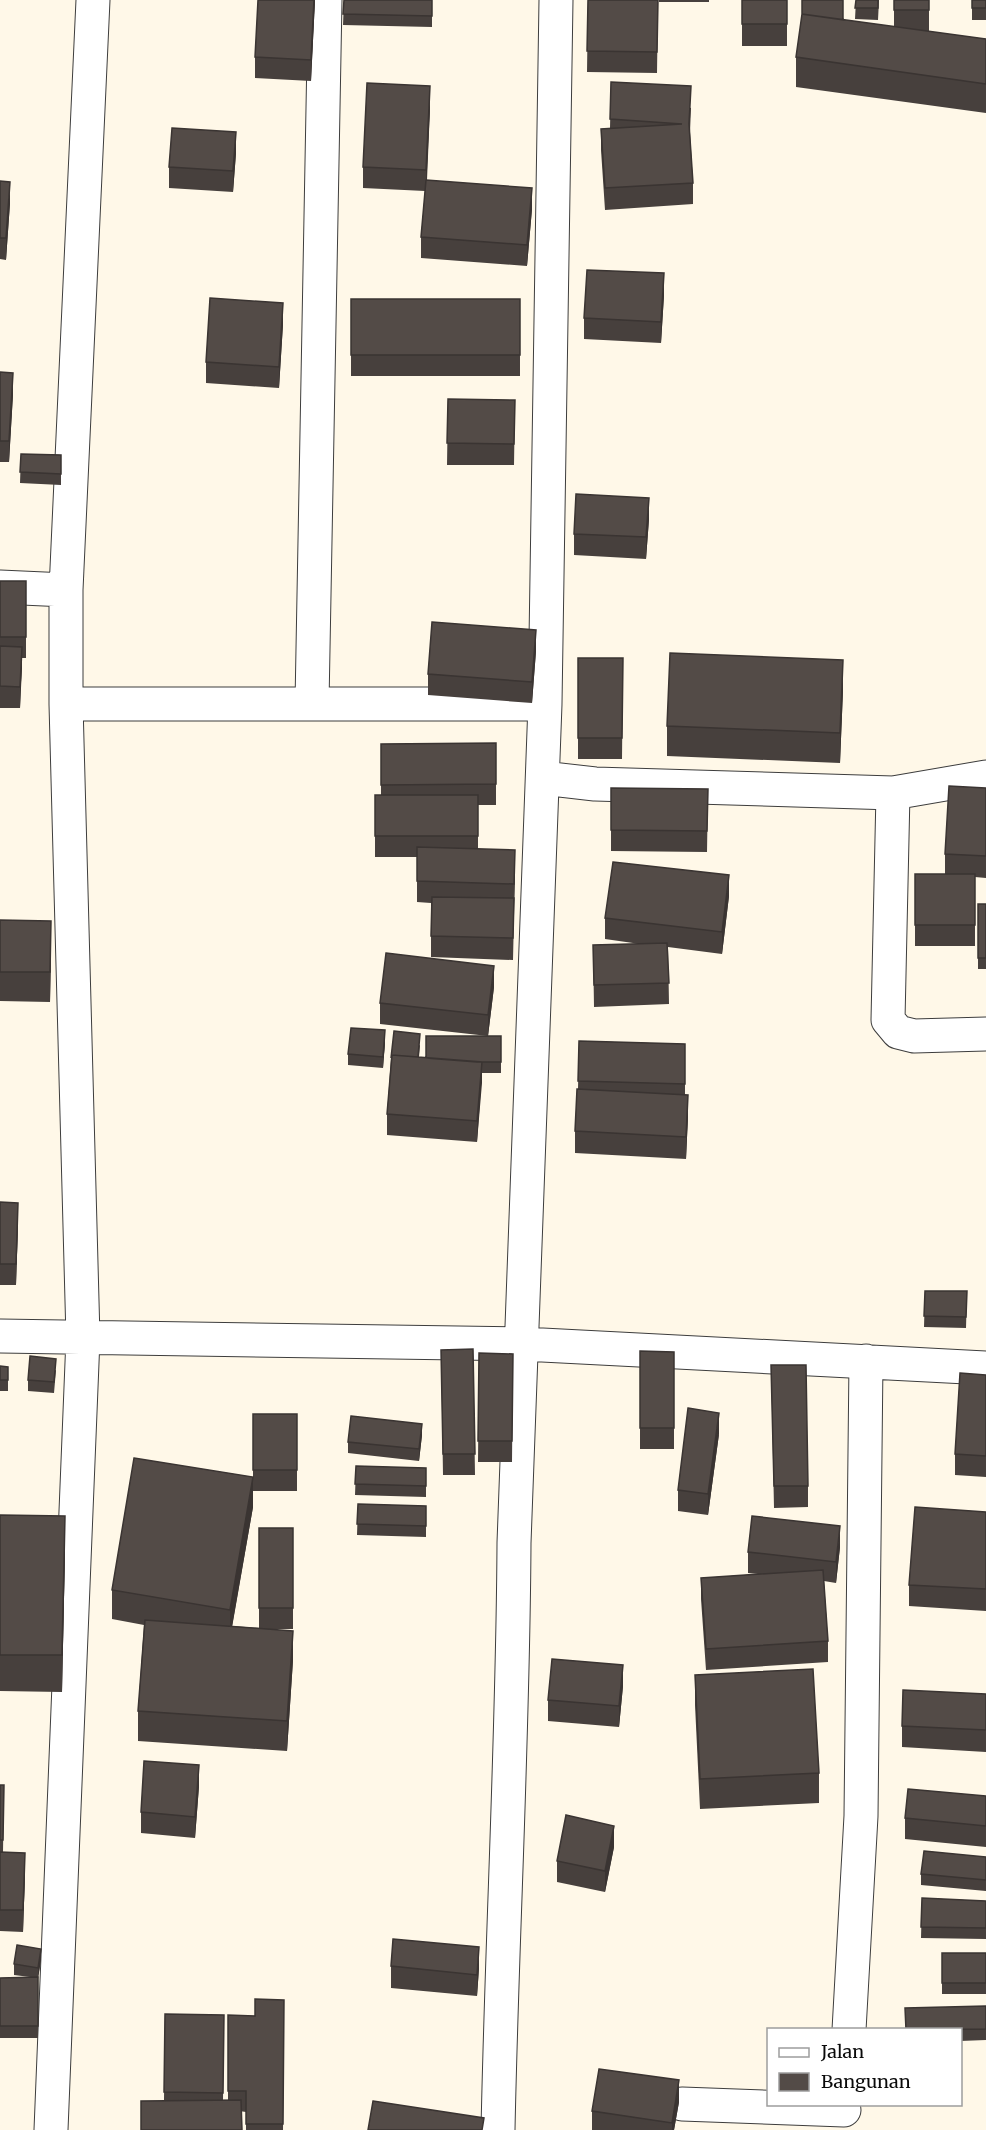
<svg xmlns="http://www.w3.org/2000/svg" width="986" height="2130" font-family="Merriweather,serif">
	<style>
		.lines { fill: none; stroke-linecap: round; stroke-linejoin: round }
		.minor-casing { stroke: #3d3d3d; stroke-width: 35 }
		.minor { stroke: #fff; stroke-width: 33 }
		.wall { fill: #47403d }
		.shaded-wall { fill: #3a3432 }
		.building { fill: #534b47; stroke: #3a3432; stroke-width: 1.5 }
	</style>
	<rect width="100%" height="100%" fill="#fff8e8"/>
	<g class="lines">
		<defs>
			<path id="minor" d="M0 587 66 590
				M312 703 325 0
				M66 704H545L556 0
				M543 778 595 784 893 793 986 777
				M893 793 888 1020 898 1032 914 1036 986 1034
				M0 1336 523 1344 986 1368
				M849 2030 861 1816 866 1361
				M682 2104 844 2110
				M51 2130 83 1338 66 704V590L93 0
				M498 2130C502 1934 513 1739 514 1543L545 704"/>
		</defs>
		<!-- minor casing -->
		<use href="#minor" class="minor-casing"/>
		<!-- minor -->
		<use href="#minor" class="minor"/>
	</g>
	<!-- wall -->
	<path class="wall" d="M315 0 311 81 255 78V57Z
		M344 0H432V27L343 25Z
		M588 0H658L657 73 587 72Z
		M659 0H709V2H659Z
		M742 0H787V46H742Z
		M856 0H879L878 20 855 19Z
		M894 0H929V31H924L986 39V113L796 87V57L802 15 843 20 894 27Z
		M972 0H986V20H972Z
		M611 82 691 108 690 132 693 183V204L605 210 601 150V129L610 128Z
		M430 108 427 180 532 209 527 266 421 258V237L425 191 363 188V167Z
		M236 153 233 192 169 188V167Z
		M0 181 10 203 6 260 0 259Z
		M664 295 661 343 584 339V318Z
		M351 299H520V376H351Z
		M283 324 279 388 206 383V362Z
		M0 372 13 394 9 462H0Z
		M448 399 515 400 514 465H447Z
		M21 454 61 455V485L20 483Z
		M649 519 646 559 574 555V534Z
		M0 581H26V658H22L20 708H0Z
		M536 651 532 703 428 695V674Z
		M578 658H623L622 759H578Z
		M843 690 840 763 667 756V726Z
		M496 743V805H478V849L515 871 513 960 431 957V903L417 902V857H375V795H381V744Z
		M611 788 708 789 707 852 611 851Z
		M986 788V878L975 877V946H915V874H945V854Z
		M729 896 722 954 668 947 669 1004 594 1007 593 945 640 944 605 939V918Z
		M978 904H986V969H978Z
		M0 920 51 951 50 1002 0 1001Z
		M494 987 488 1036H501V1073H482L477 1142 387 1135V1114L391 1058 420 1045 419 1057 426 1058 488 1036 380 1024V1003Z
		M579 1041 685 1044V1095L688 1116 686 1159 575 1153V1131L578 1089Z
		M385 1042 383 1068 348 1065V1054Z
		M0 1202 18 1224 16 1285H0Z
		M925 1291H967L966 1328 924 1327Z
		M473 1349 475 1475H443L441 1350Z
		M640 1351 674 1352V1449H640Z
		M479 1353 513 1354 512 1462H478Z
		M771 1365 808 1486V1507L774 1508Z
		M0 1366 8 1378V1391H0Z
		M56 1370 54 1393 28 1391V1380Z
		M986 1375V1477L955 1475V1454Z
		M253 1414H297V1491H253V1507L232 1626 259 1628V1528H293V1629H269L293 1660 287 1751 138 1741V1711L144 1625 112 1619V1590L253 1477Z
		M719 1434 708 1515 678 1511V1490Z
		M422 1435 419 1461 348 1453V1442Z
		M356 1466 426 1468V1497L355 1495Z
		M358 1504 426 1506V1537L357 1535Z
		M986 1512V1611L909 1606V1585Z
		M0 1515 65 1552 62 1692 0 1691Z
		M840 1547 836 1583 824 1581 828 1641V1662L706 1670 701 1599V1578L758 1574 748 1573V1552Z
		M695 1675 819 1773V1803L700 1809 695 1705Z
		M623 1686 619 1727 548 1721V1700Z
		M986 1694V1752L902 1747V1726Z
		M0 1785H4L3 1852 25 1874 23 1932 0 1931Z
		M199 1786 195 1838 141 1833V1812Z
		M986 1796V1847L905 1839V1818Z
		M614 1847 605 1892 557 1882V1861Z
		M986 1857V1891L921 1885V1874Z
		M922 1898 986 1901V1939L921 1938Z
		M942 1953H986V1994H942Z
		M41 1960 38 1977V2038H0V1978L30 1977 14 1975V1964Z
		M391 1966 479 1968 477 1996 391 1988Z
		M284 2000 283 2130H246V2112L164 2100 165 2014 224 2015 223 2100H228V2015L255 2016Z
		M986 2006V2040L960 2041V2030Z
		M679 2102 674 2130H592V2111Z"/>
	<!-- shaded-wall -->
	<path class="shaded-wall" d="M314 0H315L311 81V60Z
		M430 86V108L426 191V170Z
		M236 132V153L233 192V171Z
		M10 182V203L6 260V238Z
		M532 188V209L527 266V245Z
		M664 273V295L661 343V322Z
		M283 303V324L279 388V367Z
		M13 373V394L9 462V441Z
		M649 498V519L646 559V537Z
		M536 630V651L532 703V682Z
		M22 647V668L20 708V687Z
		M843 660V690L840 763V733Z
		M515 850V871L514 905V884Z
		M729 875V896L722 954V932Z
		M51 921V951L50 1002V972Z
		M494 966V987L488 1036V1015Z
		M385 1030V1042L383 1068V1057Z
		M482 1062V1083L477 1142V1121Z
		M688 1095V1116L686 1159V1137Z
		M18 1203V1224L16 1285V1264Z
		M719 1413V1434L708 1515V1494Z
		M422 1424V1435L419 1461V1449Z
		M253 1477V1507L230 1639V1610Z
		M65 1516V1552L62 1692V1655Z
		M840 1526V1547L836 1583V1562Z
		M293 1631V1660L287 1751V1721Z
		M623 1665V1686L619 1727V1706Z
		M199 1765V1786L195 1838V1817Z
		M614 1826V1847L605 1892V1871Z
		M25 1853V1874L23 1932V1910Z
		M479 1947V1968L477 1996V1975Z
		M41 1949V1960L38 1979V1968Z
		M679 2080V2102L674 2130H672V2123Z"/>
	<!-- building -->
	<path class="building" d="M258 0H314L311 60 255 57Z
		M344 0H432V16L343 14Z
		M588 0H658L657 52 587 51Z
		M742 0H787V24H742Z
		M802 0H843V20L802 14Z
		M856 0H878V8H855Z
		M894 0H929V10H894Z
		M972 0H986V8H972Z
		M802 14 986 39V84L796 57Z
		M611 82 691 86 689 124 693 183 605 188 601 129 682 124 610 119Z
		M367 83 430 86 426 170 363 167Z
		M172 128 236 132 233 171 169 167Z
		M426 180 532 188 527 245 421 237Z
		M0 181 10 182 6 238H0Z
		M587 270 664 273 661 322 584 318Z
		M210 298 283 303 279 367 206 362Z
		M351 299H520V355H351Z
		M0 372 13 373 9 441H0Z
		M448 399 515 400 514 444 447 443Z
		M21 454 61 455V474L20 472Z
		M576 494 649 498 646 537 574 534Z
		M0 581H26V637H0Z
		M432 622 536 630 532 682 428 674Z
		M0 646 22 647 20 687 0 686Z
		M670 653 843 660 840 733 667 726Z
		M578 658H623L622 738H578Z
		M496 743V784L381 785V744Z
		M949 786 986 788V856L945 854Z
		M611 788 708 789 707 831 611 830Z
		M375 795H478V836H375Z
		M417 847 515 850 514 884 417 881Z
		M613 862 729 875 722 932 605 918Z
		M915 874H975V925H915Z
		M432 897 514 898 513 938 431 936Z
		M978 904H986V958H978Z
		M0 920 51 921 50 972H0Z
		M667 943 669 983 594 985 593 945Z
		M386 953 494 966 488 1015 380 1003Z
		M351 1028 385 1030 383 1057 348 1054Z
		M394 1031 420 1034 418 1057 392 1055 391 1058Z
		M426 1036H501V1062H477L426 1058Z
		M579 1041 685 1044V1084L578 1081Z
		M392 1055 482 1062 477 1121 387 1114Z
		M577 1089 688 1095 686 1137 575 1131Z
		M0 1202 18 1203 16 1264H0Z
		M925 1291H967L966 1317 924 1316Z
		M473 1349 475 1454H443L441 1350Z
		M640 1351 674 1352V1428H640Z
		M479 1353 513 1354 512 1441H478Z
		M30 1356 56 1359 54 1382 28 1380Z
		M771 1365H806L808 1486H774Z
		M0 1366 8 1367V1380H0Z
		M960 1373 986 1375V1456L955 1454Z
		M688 1408 719 1413 708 1494 678 1490Z
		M253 1414H297V1470H253Z
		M351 1416 422 1424 419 1449 348 1442Z
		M134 1458 253 1477 230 1610 112 1590Z
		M356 1466 426 1468V1486L355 1484Z
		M358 1504 426 1506V1526L357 1524Z
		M915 1507 986 1512V1589L909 1585Z
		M0 1515 65 1516 62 1655H0Z
		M752 1516 840 1526 836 1562 748 1552Z
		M259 1528H293V1608H259Z
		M823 1570 828 1641 706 1649 701 1578Z
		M145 1620 293 1631 287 1721 138 1711Z
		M552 1659 623 1665 619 1706 548 1700Z
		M813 1669 819 1773 700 1779 695 1675Z
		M903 1690 986 1694V1730L902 1726Z
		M144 1761 199 1765 195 1817 141 1812Z
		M0 1785H4L3 1840H0Z
		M908 1789 986 1796V1826L905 1818Z
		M566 1815 614 1826 605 1871 557 1861Z
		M924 1851 986 1857V1880L921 1874Z
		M0 1852 25 1853 23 1910H0Z
		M922 1898 986 1901V1928L921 1927Z
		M393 1939 479 1947 477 1975 391 1966Z
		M17 1945 41 1949 38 1968 14 1964Z
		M942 1953H986V1983H942Z
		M38 1977V2026H0V1978Z
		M255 1999 284 2000 283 2124H246V2091H228V2015L255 2016Z
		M986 2006V2029L906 2030 905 2008Z
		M165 2014 224 2015 223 2093 164 2092Z
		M599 2069 679 2080 672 2123 592 2111Z
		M241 2100 242 2130H141V2101Z
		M373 2101 484 2118 482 2130H368Z"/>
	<!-- legend -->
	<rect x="767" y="2028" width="195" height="78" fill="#ffffff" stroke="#9d9d9d" stroke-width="1.5"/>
	<rect x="779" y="2048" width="30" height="9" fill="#ffffff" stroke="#9d9d9d" stroke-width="1.5"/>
	<text x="821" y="2058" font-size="18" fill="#0a0a0a">Jalan</text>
	<rect x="779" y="2073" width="30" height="18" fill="#534b47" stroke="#9d9d9d" stroke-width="1.5"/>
	<text x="821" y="2088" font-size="18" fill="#0a0a0a">Bangunan</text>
</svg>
